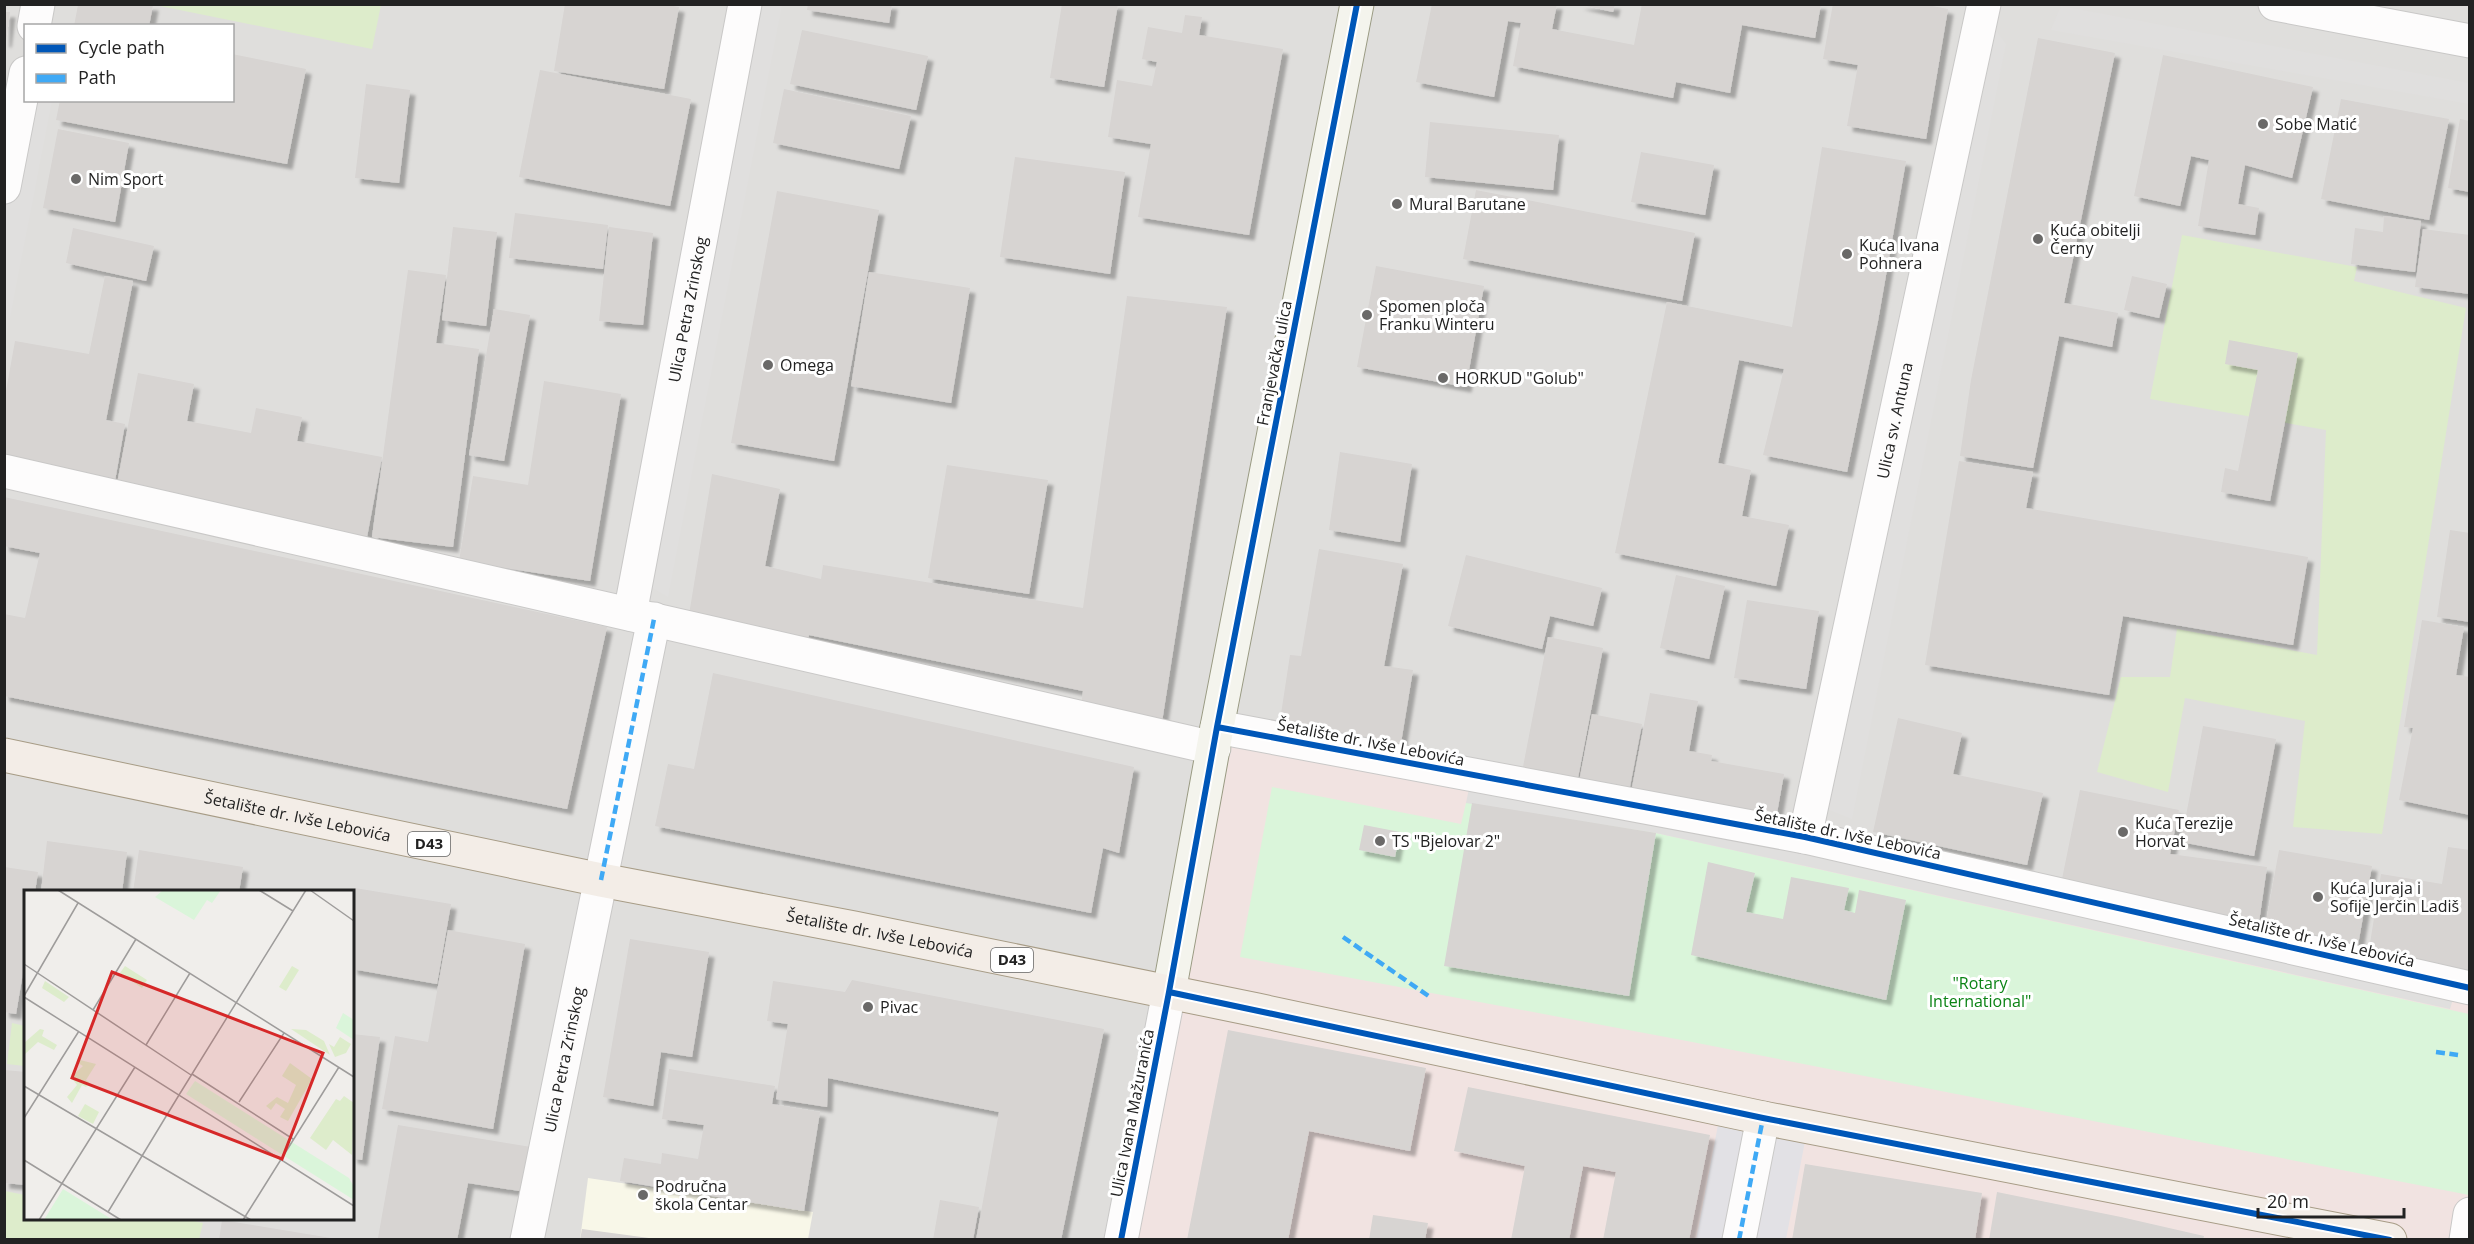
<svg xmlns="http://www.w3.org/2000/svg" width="2474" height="1244" font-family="'Open Sans',sans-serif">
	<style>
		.residential { fill: #dfdedc; fill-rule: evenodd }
		.commercial { fill: #f1e3e1 }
		.education { fill: #f8f7e8 }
		.grass { fill: #ddeccb }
		.park { fill: #daf5da }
		.parking { fill: #e0dfde }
		.plaza { fill: #e2e1e5 }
		.building { fill: #d7d4d2; filter: url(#shadow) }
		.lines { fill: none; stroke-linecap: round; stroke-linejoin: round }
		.street-casing { stroke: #c9c8c7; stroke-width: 35 }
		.secondary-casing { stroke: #999a82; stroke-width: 35 }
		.primary-casing { stroke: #a79c86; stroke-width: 35 }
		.street { stroke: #fdfcfc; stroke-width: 33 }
		.secondary { stroke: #f4f4ed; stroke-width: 33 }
		.primary { stroke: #f3ede7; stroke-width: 33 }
		.quiet { stroke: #3fa9f5; stroke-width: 4.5; stroke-dasharray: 9 4.5; stroke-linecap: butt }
		.cycleway-casing { stroke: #fff; stroke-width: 10 }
		.cycleway { stroke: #0057b8; stroke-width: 6 }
		.poi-dot { fill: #6a6968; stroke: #fff; stroke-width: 2 }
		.labels { text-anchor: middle; stroke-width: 6; stroke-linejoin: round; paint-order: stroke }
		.shield { fill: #fff; stroke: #646464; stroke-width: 1.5 }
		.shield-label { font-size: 15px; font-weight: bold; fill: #222 }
		.poi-label { font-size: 16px; fill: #222; stroke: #fff; text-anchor: start }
		.street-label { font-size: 16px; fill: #222; stroke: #fff }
		.park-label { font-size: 16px; fill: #0c8416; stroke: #fff }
		.inset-road { fill: none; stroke: #9e9c9b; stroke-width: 1.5 }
		.view { fill: #d62828; fill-opacity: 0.15; stroke: #d62828; stroke-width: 3 }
		.inset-edge { fill: none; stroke: #222; stroke-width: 3 }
	</style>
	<defs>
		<filter id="shadow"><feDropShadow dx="5.5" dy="5.5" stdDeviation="1.5" flood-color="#0004"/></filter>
	</defs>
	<rect width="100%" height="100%" fill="#f0eeeb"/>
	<!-- residential -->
	<path class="residential" d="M5 5H2469V1239H5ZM26 26H232V100H26ZM26 892H352V1218H26Z"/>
	<!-- commercial -->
	<path class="commercial" d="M1217 727 2469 988 2470 1222 2466 1239 1124 1240Z"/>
	<!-- education -->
	<path class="education" d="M588 1178 813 1212 808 1239 580 1240Z"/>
	<!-- grass -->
	<path class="grass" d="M155 5H381L372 49Z
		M2182 235 2357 267 2354 281 2466 308 2382 834 2293 827 2305 721 2185 698 2168 792 2097 772 2121 677H2170L2177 629 2317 655 2326 430 2150 399Z
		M12 1023 25 1026V1066L7 1064Z
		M5 1191 25 1195 26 1218H182L203 1223 199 1239H5Z"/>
	<!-- park -->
	<path class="park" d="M1272 787 1461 824 1466 803H1472L1656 833 2469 1014V1195L1687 1041 1240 957Z"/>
	<!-- parking -->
	<path class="parking" d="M745 5H782L668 597 637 579Z
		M2061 6 2469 83V104L2051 30Z
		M1982 12 2006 44 1852 819 1812 803Z
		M26 100 52 101 5 343V187Z
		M1472 774 2457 985 2450 1009 1656 833 1466 803Z"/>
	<!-- plaza -->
	<path class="plaza" d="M1721 1109 1808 1126 1786 1239 1696 1240Z"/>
	<!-- building -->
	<path class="building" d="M565 4H662L679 7 664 89 554 71Z
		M808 4H892L889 23 807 10Z
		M1062 4H1118L1104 87 1050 78Z
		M1432 4H1557L1552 29 1634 45 1642 4H1821L1815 38 1742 25 1730 93 1676 82 1673 98 1513 66 1521 23 1508 21 1494 97 1416 82Z
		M1578 4H1615L1613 12Z
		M1833 4H1922L1948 9 1926 139 1847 126 1858 65 1823 59Z
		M78 5H153L149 26H74Z
		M4 12H10L6 42H4Z
		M1185 15 1202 17 1199 35 1283 49 1249 235 1138 217 1151 144 1108 137 1117 80 1152 86 1157 62 1142 59 1148 27 1182 33Z
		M802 30 928 56 916 110 790 84Z
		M2038 38 2115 53 2064 303 2118 313 2112 347 2059 336 2033 468 1960 456 1971 380Z
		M232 54 306 69 287 164 56 120 60 100H232Z
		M2163 55 2313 87 2292 178 2245 165 2238 204 2259 208 2255 235 2198 226 2209 160 2191 156 2180 206 2134 196Z
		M540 70 691 99 670 206 519 177Z
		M366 84 410 90 399 183 355 178Z
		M784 89 911 116 899 169 773 143Z
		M2341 99 2449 119 2429 220 2321 199Z
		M2460 119 2470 121V192L2448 188Z
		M1430 122 1559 135 1553 190 1425 177Z
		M58 129 129 143 115 222 43 208Z
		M1822 147 1906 161 1878 321 1847 472 1763 455 1784 369 1739 360 1718 463 1751 470 1742 516 1789 525 1776 586 1615 553 1667 302 1792 327Z
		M1641 152 1714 165 1705 215 1631 202Z
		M1015 157 1125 172 1110 274 1000 257Z
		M1476 190 1695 233 1682 301 1463 259Z
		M777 191 879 210 834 461 731 443Z
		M515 213 608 225 603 269 509 258Z
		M2384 216 2421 221 2415 272 2351 264 2355 228 2383 232Z
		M453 227 497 232 486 326 442 320Z
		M609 227 653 233 643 325 599 321Z
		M73 228 154 246 146 281 66 263Z
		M2423 229 2470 235V294L2415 287Z
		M1376 266 1484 286 1466 387 1357 367Z
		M408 270 446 275 436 343 479 349 453 547 372 537Z
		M869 272 970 288 951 403 851 386Z
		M105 276 133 281 106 420 125 424 115 481 4 461V402L15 341 89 354Z
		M2132 276 2167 284 2159 318 2124 310Z
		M1127 296 1227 307 1162 722 1081 707 1083 691 809 635 805 654 687 627 712 474 780 489 765 566 821 579 823 565 1083 608Z
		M494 309 530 315 504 461 469 455Z
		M2229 340 2298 353 2270 501 2221 492 2225 468 2238 471 2258 370 2225 364Z
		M138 373 194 384 187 421 251 433 256 408 302 417 297 441 382 457 367 537 116 489Z
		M544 381 621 394 590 581 459 561 473 476 528 485Z
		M1340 452 1412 464 1400 542 1329 530Z
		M1959 461 2033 472 2026 508 2308 557 2293 645 2123 616 2109 695 1925 665Z
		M947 465 1048 480 1029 594 928 578Z
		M4 497 607 627 567 809 4 696V614L25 618 40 553 4 546Z
		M2450 530 2470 533V622L2437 617Z
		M1319 549 1403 564 1384 666 1413 670 1400 749 1279 727 1290 655 1301 656Z
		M1466 555 1602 588 1593 626 1550 616 1542 649 1448 626Z
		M1676 575 1725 586 1709 659 1660 648Z
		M1747 600 1819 611 1806 689 1734 678Z
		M2422 620 2464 627 2456 675 2470 677V815L2399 800 2413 728 2404 727Z
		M1548 637 1603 648 1577 783 1522 772Z
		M713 673 1134 767 1119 853 1103 848 1091 913 655 826 668 764 694 769Z
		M1650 693 1698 701 1689 751 1712 755 1711 761 1784 774 1775 824 1630 798Z
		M1592 714 1642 724 1628 797 1578 787Z
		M1898 718 1962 733 1953 774 2043 793 2027 865 1873 832Z
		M2203 726 2276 739 2254 856 2181 842Z
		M2080 790 2179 810 2170 854 2267 867 2259 922 2061 884Z
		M1472 803 1656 833 1629 996 1444 966Z
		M1364 825 1400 832 1395 857 1359 850Z
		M47 841 127 852 122 892H41Z
		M2448 847 2470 850V973L2368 956 2381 874 2442 884Z
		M139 850 243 867 239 892H133Z
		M2279 850 2372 866 2358 945 2265 928Z
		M1708 862 1755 873 1746 912 1783 919 1791 877 1849 888 1844 910 1855 913 1859 890 1906 900 1886 1000 1691 955Z
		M4 867 38 872 35 892H26V955L16 1014 4 1012Z
		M355 888 451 904 437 984 352 969V900Z
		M448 930 525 944 493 1129 382 1109 395 1036 428 1042Z
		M630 939 709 952 692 1057 661 1052 653 1106 603 1097Z
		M852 980 1104 1029 1061 1240H976L999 1112 828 1078 827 1107 776 1099 788 1024 767 1021 773 981 845 992Z
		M1228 1030 1426 1068 1410 1151 1309 1131 1288 1240H1187Z
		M352 1034 380 1037 362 1160 352 1158Z
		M669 1069 775 1086 772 1104 820 1112 804 1211 620 1181 624 1158 661 1164 662 1153 698 1159 704 1125 662 1119Z
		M4 1070 26 1072V1185L4 1183Z
		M1468 1087 1710 1135 1689 1240H1603L1616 1172 1583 1166 1569 1240H1511L1525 1166 1454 1151Z
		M398 1125 537 1148 526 1192 468 1183 457 1240 378 1238Z
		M1805 1164 1982 1193 1975 1240H1792Z
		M1997 1192 2121 1217 2204 1236 2203 1240H1989Z
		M940 1200 979 1207 973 1240H933Z
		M1373 1215 1428 1223 1425 1240H1369Z
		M222 1220 331 1238V1240H219Z
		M582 1229 649 1238V1240H580Z"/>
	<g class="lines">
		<defs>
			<g id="street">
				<path d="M2275 4 2470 41"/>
				<path d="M34 26 38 4"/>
				<path d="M4 187 26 73"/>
				<path d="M4 471 1214 748"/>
				<path id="s1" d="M630 614 745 4"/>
				<path d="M1217 727 1805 837 2470 988"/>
				<path id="s2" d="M1805 837 1984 4"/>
				<path id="s3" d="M527 1240 654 619"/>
				<path d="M1121 1240 1169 992"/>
				<path d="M1739 1240 1763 1118"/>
				<path d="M2466 1240 2470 1214"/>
			</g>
			<path id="secondary" d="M1169 992 1217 727 1357 4"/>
			<g id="primary">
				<path id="s4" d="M4 755 601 880 854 928 1257 1010 1763 1118 2390 1240"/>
			</g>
		</defs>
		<!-- street casing -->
		<use href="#street" class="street-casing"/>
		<!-- secondary casing -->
		<use href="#secondary" class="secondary-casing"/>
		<!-- primary casing -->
		<use href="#primary" class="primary-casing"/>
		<!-- street -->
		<use href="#street" class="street"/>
		<!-- secondary -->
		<use href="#secondary" class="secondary"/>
		<!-- primary -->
		<use href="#primary" class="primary"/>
		<!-- quiet -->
		<path class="quiet" d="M601 880 654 619
			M1343 937 1430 997
			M2436 1052 2458 1055
			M1739 1240 1763 1118"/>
		<defs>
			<path id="cycleway" d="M1217 727 1805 837 2470 988
				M1169 992 1763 1118 2390 1240
				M1121 1240 1169 992 1217 727 1357 4"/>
		</defs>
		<!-- cycleway casing -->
		<use href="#cycleway" class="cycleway-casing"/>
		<!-- cycleway -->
		<use href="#cycleway" class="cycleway"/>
	</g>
	<!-- markers -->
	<g class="poi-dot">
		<circle cx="2263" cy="124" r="6"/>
		<circle cx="76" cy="179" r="6"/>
		<circle cx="1397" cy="204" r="6"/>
		<circle cx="2038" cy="239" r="6"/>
		<circle cx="1847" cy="254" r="6"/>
		<circle cx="1367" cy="315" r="6"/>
		<circle cx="768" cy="365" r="6"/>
		<circle cx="1443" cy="378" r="6"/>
		<circle cx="2123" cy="832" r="6"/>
		<circle cx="1380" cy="841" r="6"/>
		<circle cx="2318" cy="897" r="6"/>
		<circle cx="868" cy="1007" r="6"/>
		<circle cx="643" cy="1195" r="6"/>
	</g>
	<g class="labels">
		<!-- shield labels -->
		<g class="shield">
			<rect x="408" y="832" width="42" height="24" rx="4.5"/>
			<rect x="991" y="948" width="42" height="24" rx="4.5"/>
		</g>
		<g class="shield-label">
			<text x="429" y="849">D43</text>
			<text x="1012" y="965">D43</text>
		</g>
		<!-- poi labels -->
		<g class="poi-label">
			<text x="2275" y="130">Sobe Matić</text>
			<text x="88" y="185">Nim Sport</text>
			<text x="1409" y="210">Mural Barutane</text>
			<text x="2050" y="236">Kuća obitelji<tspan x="2050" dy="18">Černy</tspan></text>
			<text x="1859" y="251">Kuća Ivana<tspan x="1859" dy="18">Pohnera</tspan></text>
			<text x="1379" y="312">Spomen ploča<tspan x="1379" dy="18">Franku Winteru</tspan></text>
			<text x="780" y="371">Omega</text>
			<text x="1455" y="384">HORKUD "Golub"</text>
			<text x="2135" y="829">Kuća Terezije<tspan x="2135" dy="18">Horvat</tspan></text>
			<text x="1392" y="847">TS "Bjelovar 2"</text>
			<text x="2330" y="894">Kuća Juraja i<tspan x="2330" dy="18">Sofije Jerčin Ladiš</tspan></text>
			<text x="880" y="1013">Pivac</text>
			<text x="655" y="1192">Područna<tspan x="655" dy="18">škola Centar</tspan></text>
		</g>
		<!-- street labels -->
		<g class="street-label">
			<text dy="6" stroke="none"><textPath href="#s1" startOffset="310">Ulica Petra Zrinskog</textPath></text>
			<text transform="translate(1274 363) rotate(-79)" y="6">Franjevačka ulica</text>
			<text dy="6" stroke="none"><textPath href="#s2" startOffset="426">Ulica sv. Antuna</textPath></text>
			<text transform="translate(1371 742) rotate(11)" y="6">Šetalište dr. Ivše Lebovića</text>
			<text dy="6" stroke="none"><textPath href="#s4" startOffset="300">Šetalište dr. Ivše Lebovića</textPath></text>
			<text transform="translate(1848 834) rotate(12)" y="6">Šetalište dr. Ivše Lebovića</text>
			<text dy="6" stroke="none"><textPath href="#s4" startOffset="894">Šetalište dr. Ivše Lebovića</textPath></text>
			<text transform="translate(2322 940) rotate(13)" y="6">Šetalište dr. Ivše Lebovića</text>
			<text dy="6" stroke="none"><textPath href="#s3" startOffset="184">Ulica Petra Zrinskog</textPath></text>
			<text transform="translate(1132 1113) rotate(-79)" y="6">Ulica Ivana Mažuranića</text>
		</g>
		<!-- park labels -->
		<g class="park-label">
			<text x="1980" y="989">"Rotary<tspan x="1980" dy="18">International"</tspan></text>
		</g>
	</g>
	<!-- overview -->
	<g transform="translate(24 890)">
		<rect width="330" height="330" fill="#f0eeeb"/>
		<path d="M101 76 123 90 118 98 96 83ZM268 76 275 80 262 101 255 97ZM21 91 45 107 40 112 18 98ZM16 139 20 140 18 146 33 155 30 160 14 152 0 165V153ZM267 139 282 140 300 151 306 165ZM316 147 327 154 322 163 311 167 305 154 310 157ZM56 170 72 174 62 190 66 193 62 197 58 195 48 213 43 207 53 195 47 187 59 176 54 173ZM266 173 288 189 264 231 256 227 261 219 252 213 247 220 242 216 253 207 264 213 272 195 258 186ZM320 206 330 213 328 265 309 250 302 260 286 248 312 209 316 211ZM61 214 75 222 69 234 54 226Z" fill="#ddeccb"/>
		<path d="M139 0H197L188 13 183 10 170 30 131 7ZM319 123 330 130V150L312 138ZM171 191 325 288 330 297V310L162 204ZM39 299 89 330H20Z" fill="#daf5da"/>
		<path class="inset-road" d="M34 0 330 187M235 0 269 21M286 0 330 31M0 74 167 185M0 106 54 13M0 107 330 316M69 120 112 49M122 155 166 83M168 184 269 249M0 196 227 330M155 205 282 0M215 212 260 143M0 228 55 141M0 270 97 330M84 322 155 205M15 330 111 177M219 330 315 177"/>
		<path class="view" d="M88 82 299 163 258 269 48 188Z"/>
		<rect width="330" height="330" class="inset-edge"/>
	</g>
	<!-- border -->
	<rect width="2474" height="1244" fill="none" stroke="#222222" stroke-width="12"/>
	<!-- legend -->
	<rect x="24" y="24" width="210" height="78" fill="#ffffff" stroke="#a7a7a7" stroke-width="1.5"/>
	<rect x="36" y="44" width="30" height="9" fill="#0057b8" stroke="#a7a7a7" stroke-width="1.5"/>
	<text x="78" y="54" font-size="18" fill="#222222">Cycle path</text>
	<rect x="36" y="74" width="30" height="9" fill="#3fa9f5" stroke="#a7a7a7" stroke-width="1.5"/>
	<text x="78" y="84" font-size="18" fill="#222222">Path</text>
	<!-- scale -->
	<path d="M2258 1208v9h146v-9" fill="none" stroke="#222222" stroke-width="3"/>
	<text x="2267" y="1208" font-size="18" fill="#222222" stroke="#ffffff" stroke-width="4.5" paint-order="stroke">20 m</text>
</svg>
